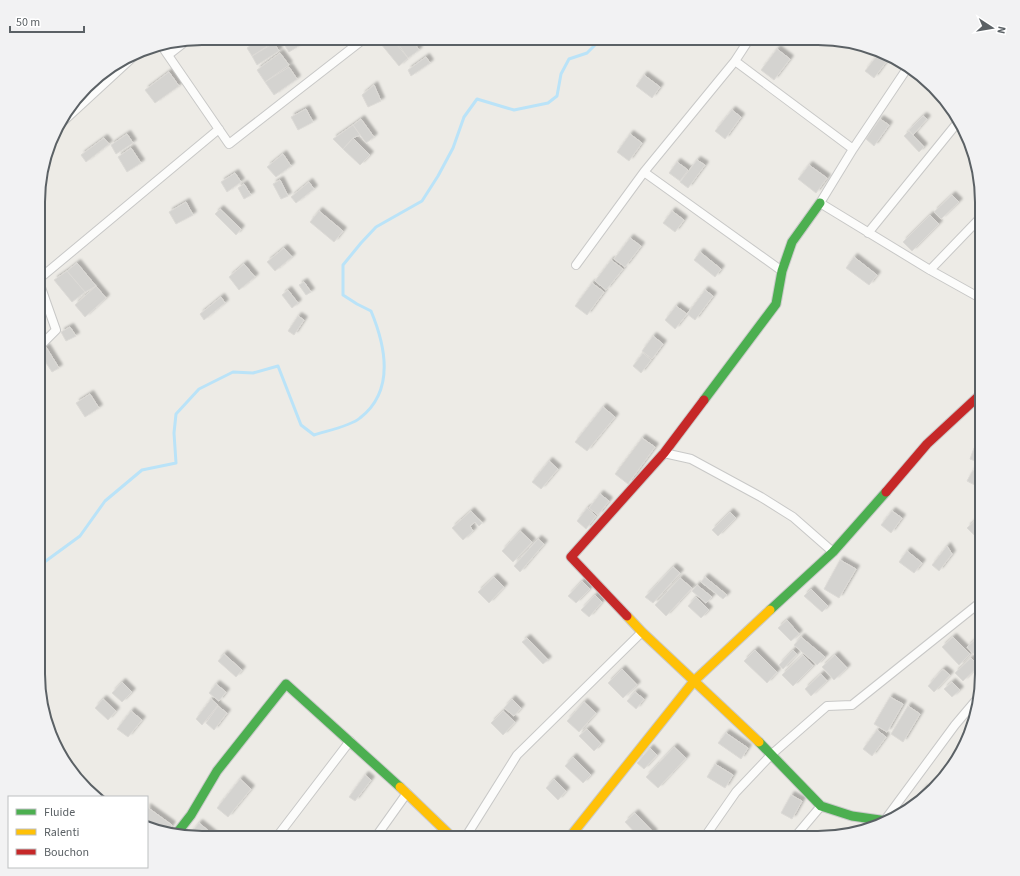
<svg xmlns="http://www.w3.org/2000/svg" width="1020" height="876" font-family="'Source Sans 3',sans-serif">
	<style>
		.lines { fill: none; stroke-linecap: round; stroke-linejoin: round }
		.stream { stroke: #bae3f8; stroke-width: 3 }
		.building { fill: #d4d3d0; stroke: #dcdad6; filter: url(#shadow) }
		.street-casing { stroke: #c8c8c7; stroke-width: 10 }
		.fast-casing { stroke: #cacaca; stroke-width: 11 }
		.slow-casing { stroke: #cacaca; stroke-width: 11 }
		.jam-casing { stroke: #cacaca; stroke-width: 11 }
		.street { stroke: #fcfcfb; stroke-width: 8 }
		.fast { stroke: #4caf50; stroke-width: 9 }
		.slow { stroke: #ffc107; stroke-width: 9 }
		.jam { stroke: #c62828; stroke-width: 9 }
		.rim { fill: none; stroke: #5b6165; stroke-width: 2 }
	</style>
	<defs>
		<filter id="shadow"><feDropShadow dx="3.5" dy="-3.5" stdDeviation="1" flood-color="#0004"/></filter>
	</defs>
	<rect width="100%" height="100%" fill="#edebe6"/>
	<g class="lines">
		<!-- stream -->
		<path class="stream" d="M39 566 80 536 105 501 142 470 176 463 174 433 176 414 199 389 233 372 253 373 278 366 301 425 314 435C326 431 351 426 360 418 395 391 386 347 371 311L357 304 343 295V265L361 243 376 227 422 201 438 176 453 148 464 117 477 99 514 110 548 103 557 96 561 74 569 59 587 53 602 38"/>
	</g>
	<!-- building -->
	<path class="building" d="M261 38H269L272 43 252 56 247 48Z
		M283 38H306L308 40 289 52 281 40Z
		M388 38H391L408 58 399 66 381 44Z
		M394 38H411L419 50 408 58Z
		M274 43 279 51 257 65 252 56Z
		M777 49 790 59 774 80 761 70Z
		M880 52 889 58 874 78 865 71Z
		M280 53 289 65 265 82 257 70Z
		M426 57 430 63 411 76 408 70Z
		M289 67 297 79 274 95 265 82Z
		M169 72 179 86 155 103 145 90Z
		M644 75 660 87 652 98 636 86Z
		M374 85 381 101 368 107 362 95Z
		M306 109 313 122 298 130 291 117Z
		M732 110 741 117 725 139 715 131Z
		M923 116 927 119 913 135 909 130Z
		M361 119 374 137 366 143 353 125Z
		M880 119 889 125 874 146 866 139Z
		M353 125 360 135 353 138 343 149 333 139Z
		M909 131 924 147 919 152 904 136Z
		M127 134 133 143 116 154 111 145Z
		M630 134 642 143 629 161 617 152Z
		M104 138 109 144 86 162 81 155Z
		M353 138 370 155 360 165 343 149Z
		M131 148 141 163 127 172 118 157Z
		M283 154 291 166 276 177 267 167Z
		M697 160 705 165 688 188 680 182Z
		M677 162 688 170 680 181 669 173Z
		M809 165 827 178 816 193 798 179Z
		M235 173 241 182 227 192 221 182Z
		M280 180 288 196 281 199 273 184Z
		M309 182 314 189 296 203 291 197Z
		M244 184 251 195 244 199 238 188Z
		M952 195 959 202 941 219 934 212Z
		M186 202 193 215 176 224 169 212Z
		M220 209 241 229 236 235 215 214Z
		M319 211 343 231 334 242 310 222Z
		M672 211 684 220 675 232 663 223Z
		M930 215 939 224 912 251 903 242Z
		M630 238 641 246 625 267 614 259Z
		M284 248 292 257 275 271 267 262Z
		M700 252 721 269 715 277 694 260Z
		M854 257 877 275 869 285 846 268Z
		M611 260 623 269 606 290 595 281Z
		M77 263 96 286 85 292 67 271Z
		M244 264 255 277 239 290 229 277Z
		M67 271 85 292 72 302 54 280Z
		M304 282 311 292 306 295 299 285Z
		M592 283 604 292 587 315 575 306Z
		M96 286 106 298 85 317 75 305Z
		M288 290 298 303 292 308 282 295Z
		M705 290 713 296 695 320 687 314Z
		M221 297 225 303 204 320 200 314Z
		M676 306 687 314 675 329 665 320Z
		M298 316 304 320 294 335 288 331Z
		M70 327 76 336 66 341 61 332Z
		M653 336 663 344 652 359 642 351Z
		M46 347 59 368 52 372 39 352Z
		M643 353 651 360 641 373 633 366Z
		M90 394 99 408 85 417 76 403Z
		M603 407 615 417 587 451 575 442Z
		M642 438 655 447 628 484 615 474Z
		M974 448 982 451V464L970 459Z
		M549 461 558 469 541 489 532 482Z
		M973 470 982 475V489L967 481Z
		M600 494 609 501 598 515 589 508Z
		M587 508 596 516 586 529 577 521Z
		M471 511 482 523 479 526 475 522 470 526 473 531 463 540 452 528Z
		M892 511 902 518 891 533 881 525Z
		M730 512 736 518 718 536 712 530Z
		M982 514V529L975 536 967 528Z
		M520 531 532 542 513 562 502 551Z
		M538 539 544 544 520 572 514 566Z
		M947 546 952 554 939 571 932 565Z
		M907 551 922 563 914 573 899 562Z
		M840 560 856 569 839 598 824 589Z
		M673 567 680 573 653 603 645 597Z
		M494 577 504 587 489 603 478 592Z
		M705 577 727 595 723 599 701 582Z
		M680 578 692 588 666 616 655 605Z
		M582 581 590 589 576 603 568 596Z
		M697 585 712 597 706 603 692 591Z
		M811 589 828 606 822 612 804 596Z
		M595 595 602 602 589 617 581 610Z
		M696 597 709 610 701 618 688 606Z
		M982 608V619L977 612Z
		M787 620 799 634 791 641 778 628Z
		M982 634V646L973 654 967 647Z
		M801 637 825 657 817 665 794 645Z
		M953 637 970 654 959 665 942 647Z
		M527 638 548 660 543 664 522 642Z
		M755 650 777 672 767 683 744 661Z
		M793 650 797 654 783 669 779 665Z
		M224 654 242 670 236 677 218 661Z
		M803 655 813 666 793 686 782 675Z
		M835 655 847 668 834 680 822 667Z
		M971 658 979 666 963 681 955 673Z
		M622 669 637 685 623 698 608 683Z
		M942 670H944L950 675 934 692 928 686Z
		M982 671 980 683 979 684 974 679Z
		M821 674 827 681 811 696 805 689Z
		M122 682 132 692 122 702 112 693Z
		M952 682 960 690 952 697 944 689Z
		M216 684 226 692 219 701 209 693Z
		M635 692 644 699 636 709 627 701Z
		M890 697 903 704 887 732 874 724Z
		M103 699 116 711 108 720 95 708Z
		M211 699 218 705 202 725 196 719Z
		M512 699 521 708 514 716 504 708Z
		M584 702 596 713 579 732 567 721Z
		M218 706 227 713 214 730 206 723Z
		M908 706 920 714 903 742 891 734Z
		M131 711 142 720 128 737 117 729Z
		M503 711 515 722 503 735 491 723Z
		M587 729 601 744 594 751 579 736Z
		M877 730 886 737 872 756 863 749Z
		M726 733 748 748 741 759 718 743Z
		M674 747 686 758 658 788 646 777Z
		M650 748 657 755 644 769 637 763Z
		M573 757 591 775 583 783 565 766Z
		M715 764 733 775 725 788 707 777Z
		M365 775 371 780 355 801 349 797Z
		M240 779 251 789 228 817 217 808Z
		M554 779 566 791 558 800 546 788Z
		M925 788 930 792 923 797 920 794Z
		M791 795 802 801 792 819 781 813Z
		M147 807 172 825 168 831 152 828 147 824Z
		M635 813 654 833 650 838H640L625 822Z
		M199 823 215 836 214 838H202L192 836 190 834Z"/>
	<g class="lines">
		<defs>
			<path id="street" d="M161 45 229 144 365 38
				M168 55 186 41
				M735 61 853 149
				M908 67 853 149 820 203 930 270 982 299
				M58 126 134 56
				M644 172 782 271
				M868 233 958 122
				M576 265 644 172 735 61 750 38
				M930 270 982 216
				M39 279 219 129
				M39 347 56 330 39 282
				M664 453 691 459 761 497 793 517 833 552
				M882 824 955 725 977 699
				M276 838 350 741
				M375 838 407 793
				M465 838 517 755 642 632
				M704 838 736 792 772 754 827 706 852 705 982 601
				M794 838 821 806"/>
			<path id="fast" d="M704 400 776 304 782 271 792 242 820 203
				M770 610 833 552 886 492
				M759 742 821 806 852 816 887 821
				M177 833 191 815 217 771 286 684 400 787"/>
			<path id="slow" d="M627 616 642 632 759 742
				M400 787 453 838
				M569 838 694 681 770 610"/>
			<path id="jam" d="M886 492 927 444 982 393
				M627 616 571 557 664 453 704 400"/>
		</defs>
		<!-- street casing -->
		<use href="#street" class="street-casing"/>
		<!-- fast casing -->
		<use href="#fast" class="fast-casing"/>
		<!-- slow casing -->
		<use href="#slow" class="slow-casing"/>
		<!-- jam casing -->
		<use href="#jam" class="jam-casing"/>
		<!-- street -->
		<use href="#street" class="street"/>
		<!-- fast -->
		<use href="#fast" class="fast"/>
		<!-- slow -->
		<use href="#slow" class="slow"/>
		<!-- jam -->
		<use href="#jam" class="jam"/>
	</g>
	<!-- crop -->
	<path d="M0 0H1020V876H0ZM202 45H818A157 157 0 0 1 975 202V674A157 157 0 0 1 818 831H202A157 157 0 0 1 45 674V202A157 157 0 0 1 202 45Z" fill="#f2f2f3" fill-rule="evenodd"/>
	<path class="rim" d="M202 45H818A157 157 0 0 1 975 202V674A157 157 0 0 1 818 831H202A157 157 0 0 1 45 674V202A157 157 0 0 1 202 45Z"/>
	<!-- legend -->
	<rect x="8" y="796" width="140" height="72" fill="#ffffff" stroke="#bdc0c1"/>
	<rect x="16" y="809" width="20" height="6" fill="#4caf50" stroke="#bdc0c1"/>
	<text x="44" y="816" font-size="12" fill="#5b6165">Fluide</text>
	<rect x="16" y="829" width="20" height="6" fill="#ffc107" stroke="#bdc0c1"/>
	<text x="44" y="836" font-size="12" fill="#5b6165">Ralenti</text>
	<rect x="16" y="849" width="20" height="6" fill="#c62828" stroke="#bdc0c1"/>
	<text x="44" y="856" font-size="12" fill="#5b6165">Bouchon</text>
	<!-- north arrow -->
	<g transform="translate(992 28) rotate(102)" stroke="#ffffff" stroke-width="3" paint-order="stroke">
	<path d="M0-3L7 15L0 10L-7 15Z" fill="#5b6165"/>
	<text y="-6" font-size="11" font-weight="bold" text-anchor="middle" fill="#5b6165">N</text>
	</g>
	<!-- scale -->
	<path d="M10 26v6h74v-6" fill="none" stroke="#5b6165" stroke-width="2"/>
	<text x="16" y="26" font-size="12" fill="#5b6165" stroke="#ffffff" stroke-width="3" paint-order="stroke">50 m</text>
</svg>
